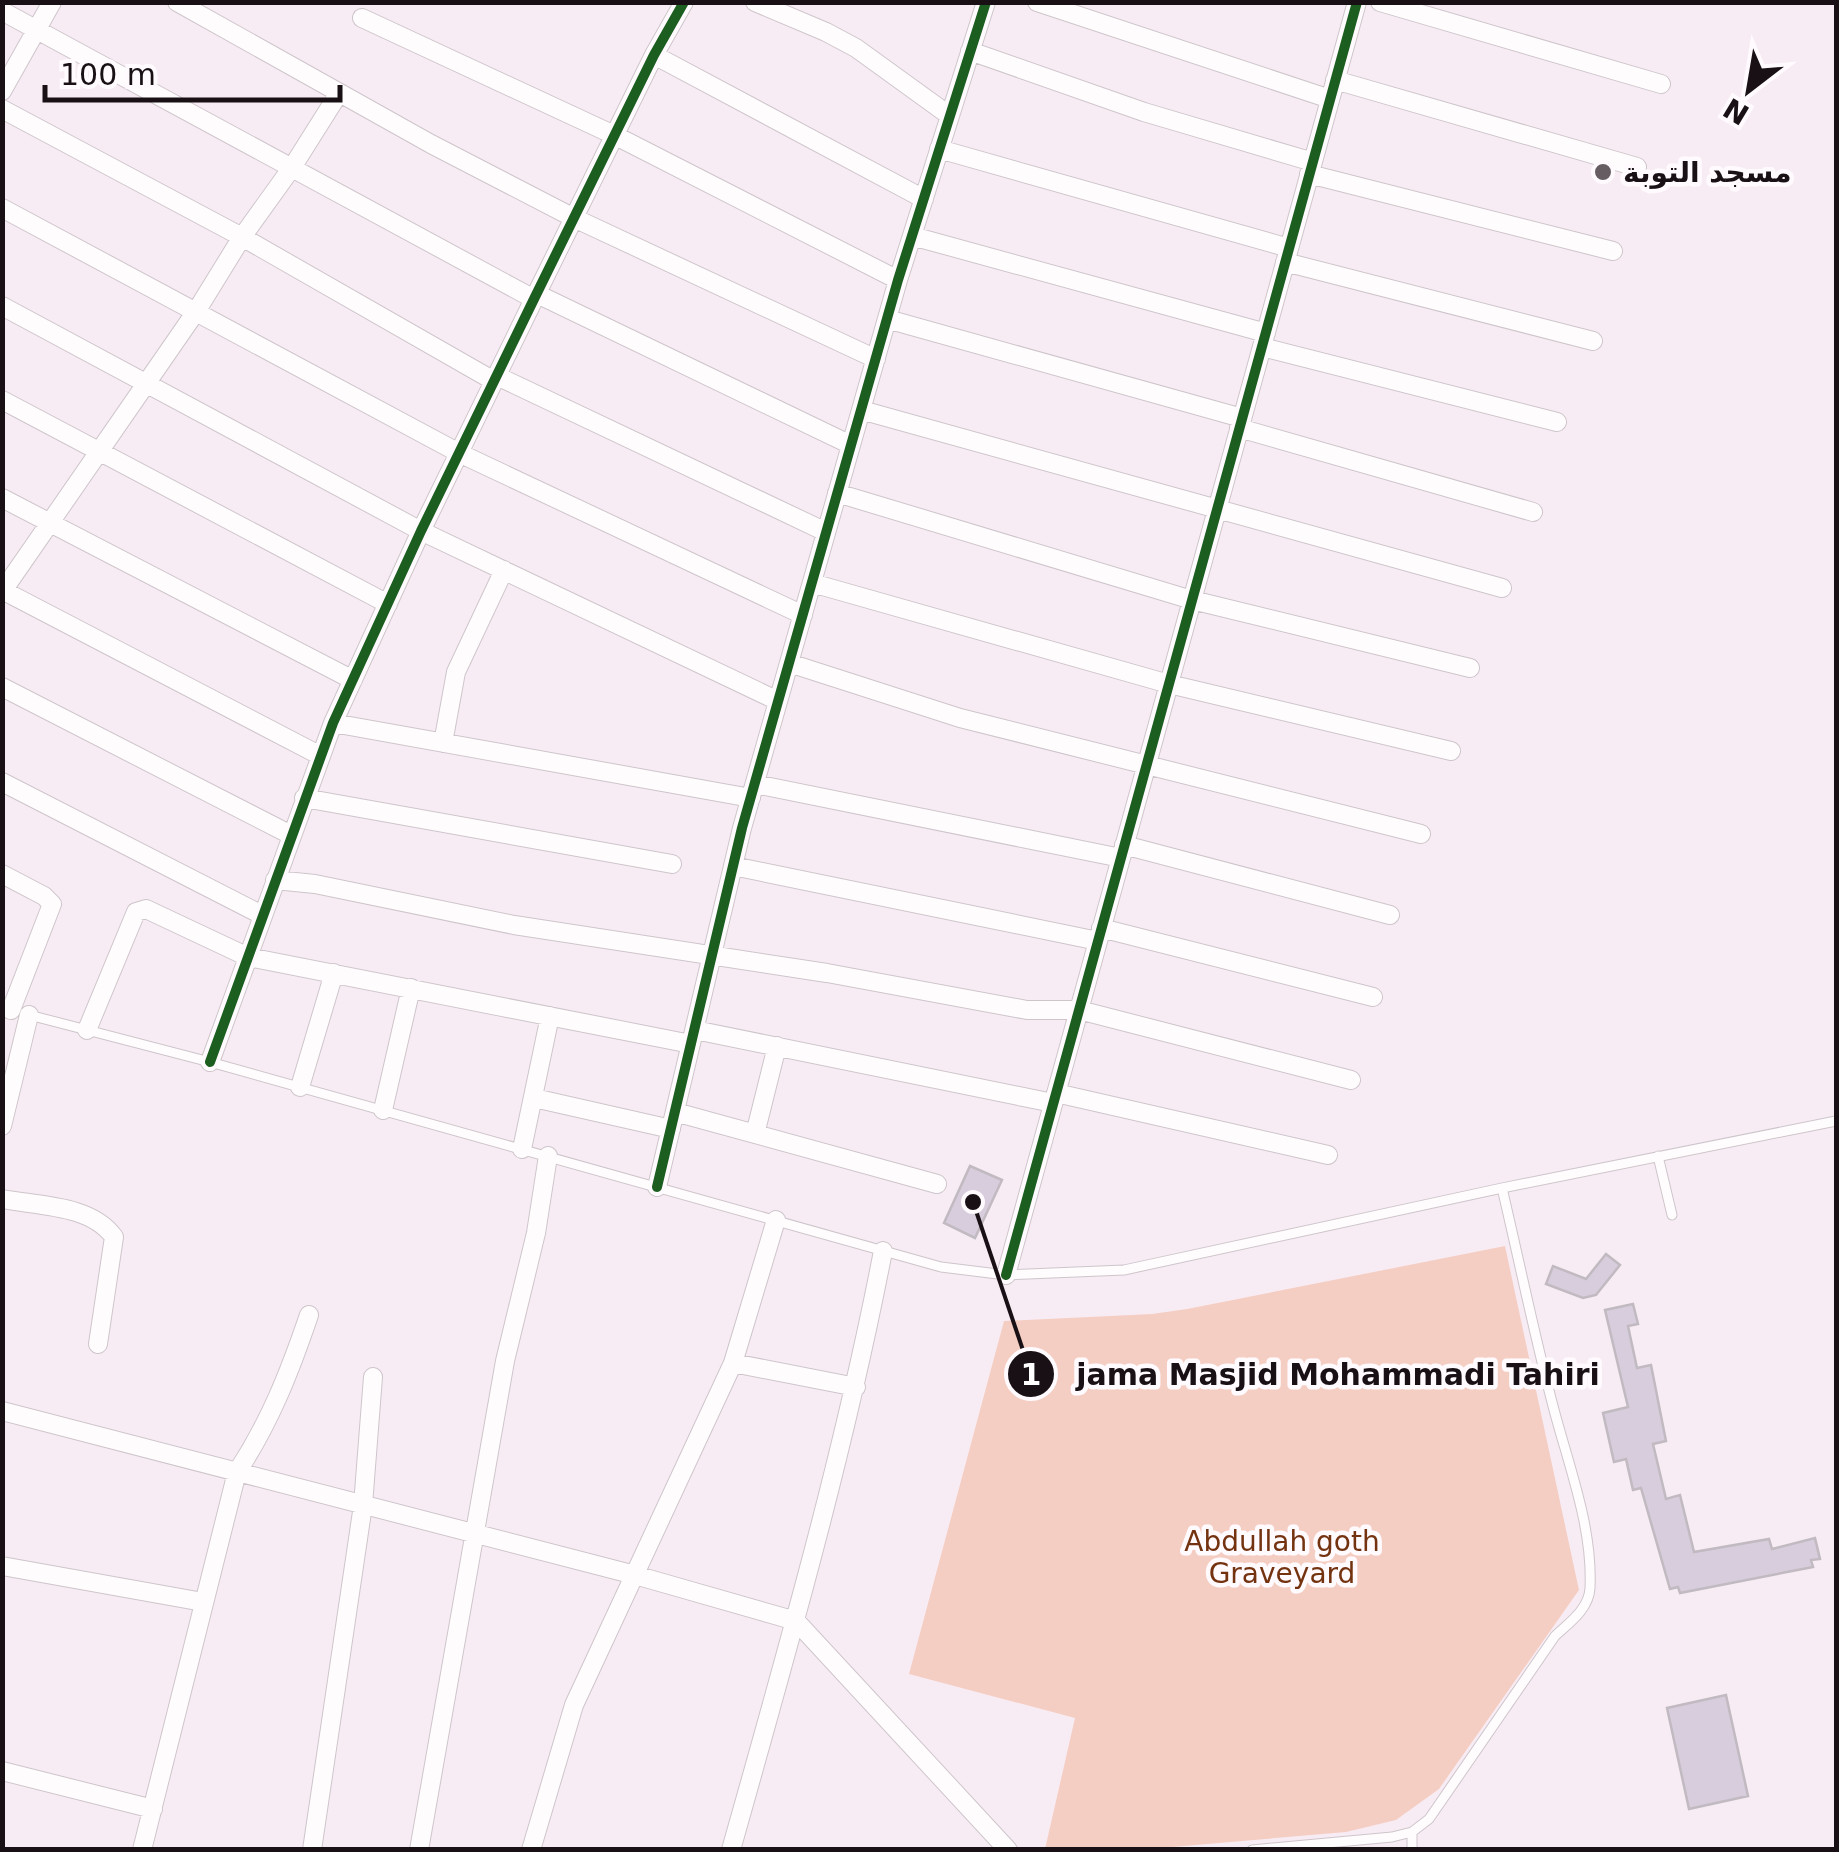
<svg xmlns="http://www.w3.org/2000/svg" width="1839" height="1852" font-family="'DejaVu Sans','Noto Naskh Arabic',sans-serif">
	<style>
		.green { fill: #f5cec3 }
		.building { fill: #d8cddd; stroke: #c1bac1; stroke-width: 2.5 }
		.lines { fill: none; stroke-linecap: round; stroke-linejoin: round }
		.service-casing { stroke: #cec5cb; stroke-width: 11 }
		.minor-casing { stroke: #cec5cb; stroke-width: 20 }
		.service { stroke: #fefcfd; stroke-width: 9 }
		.minor { stroke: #fefcfd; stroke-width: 18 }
		.cycleway-casing { stroke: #fffafd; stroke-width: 16 }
		.cycleway { stroke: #1b5e20; stroke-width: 10 }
		.poi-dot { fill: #665d63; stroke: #fffafd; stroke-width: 4 }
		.labels { text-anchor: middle; stroke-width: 9; stroke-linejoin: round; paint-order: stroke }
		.poi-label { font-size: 28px; font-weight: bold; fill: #181015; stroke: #fffafd; text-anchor: start }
		.park-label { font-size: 28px; fill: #743310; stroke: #fffafd }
		.leader { fill: none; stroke: #181015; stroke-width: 4 }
		.callout-dot { fill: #181015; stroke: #fffafd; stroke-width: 4 }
		.mark-label { font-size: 30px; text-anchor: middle; font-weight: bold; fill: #fff }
		.callout-label { font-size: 30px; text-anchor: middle; font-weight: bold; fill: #181015; stroke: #fffafd; stroke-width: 9; stroke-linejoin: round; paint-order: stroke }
	</style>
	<rect width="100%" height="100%" fill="#f8ecf4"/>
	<!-- green -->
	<path class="green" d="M1505 1246 1579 1590 1439 1789 1396 1820 1346 1832 1149 1849H1045L1075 1718 909 1674 1004 1321 1152 1314 1187 1309Z"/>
	<!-- building -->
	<path class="building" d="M970 1166 1002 1180 975 1238 944 1223Z
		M1606 1254 1620 1265 1596 1295 1583 1298 1546 1284 1553 1266 1586 1279Z
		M1633 1304 1638 1324 1628 1326 1637 1368 1651 1365 1666 1441 1653 1444 1666 1499 1680 1495 1694 1552 1769 1539 1772 1549 1815 1538 1820 1559 1811 1560 1813 1567 1680 1593 1678 1587 1670 1589 1641 1488 1633 1490 1626 1459 1614 1462 1603 1413 1628 1407 1605 1310Z
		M1726 1695 1748 1796 1689 1809 1667 1708Z"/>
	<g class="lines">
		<defs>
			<path id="service" d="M29 1015 210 1062 941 1267 1006 1275 1124 1270 1502 1188 1836 1121
				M1658 1156 1672 1215
				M1412 1832V1850
				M1252 1850 1392 1837 1412 1832 1429 1819 1555 1636C1569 1623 1589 1609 1590 1588 1593 1527 1568 1464 1553 1406 1534 1334 1519 1260 1502 1188"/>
			<path id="minor" d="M177 2 431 144 574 218 876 359
				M755 2 826 32 856 48 950 116
				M1037 2 1330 99
				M1380 2 1661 84
				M2 11 534 299
				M362 18 614 135 898 280
				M970 51 1144 112 1313 162
				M654 55 924 199
				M1335 80 1637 167
				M2 91 52 2
				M2 109 242 237 494 381
				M939 149 1289 248
				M1309 174 1613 251
				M2 208 459 453 803 615
				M912 236 1266 333
				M1285 262 1593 341
				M537 294 851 445
				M2 306 421 531 778 701
				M887 319 1242 418
				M1262 347 1557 422
				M497 376 826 532
				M2 400 388 604
				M861 410 1502 588
				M1239 428 1533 512
				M837 493 1192 600 1470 668
				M2 498 353 680
				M812 583 1169 684 1451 751
				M4 591 319 755
				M2 592 197 310 242 237 293 166 339 93
				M789 663 960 718 1421 834
				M2 687 291 835
				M333 723 751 798
				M443 743 456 672 504 570
				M2 782 262 915
				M755 784 1121 858
				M304 798 672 864
				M1124 845 1390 915
				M733 866 1098 941
				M2 874 44 896 52 904 11 1010
				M275 880 315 884 514 925 827 973 1027 1010H1079L1351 1080
				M1101 928 1373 997
				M87 1030 136 912 146 909 248 957 691 1044
				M695 1030 1053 1103
				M210 1062 333 723 421 531 534 299 654 55 684 2
				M300 1087 334 973
				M1056 1093 1328 1155
				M534 1098 671 1129
				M383 1110 411 988
				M675 1112 937 1184
				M2 1126 29 1015
				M755 1134 777 1046
				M522 1149 550 1016
				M657 1187 742 828 898 280 986 2
				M2 1199C40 1206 91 1205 114 1237L98 1344
				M1006 1275 1357 2
				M733 1363 856 1387
				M2 1411 635 1575 796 1621 1008 1850
				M2 1566 203 1602
				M2 1771 153 1809
				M142 1850 237 1472C270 1422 290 1371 309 1315
				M312 1850 363 1505 373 1377
				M419 1850 505 1361 536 1233 548 1156
				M531 1850 574 1705 733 1363 776 1220
				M731 1850C787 1651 844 1453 883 1251"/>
		</defs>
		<!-- service casing -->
		<use href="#service" class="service-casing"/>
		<!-- minor casing -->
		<use href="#minor" class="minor-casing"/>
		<!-- service -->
		<use href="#service" class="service"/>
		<!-- minor -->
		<use href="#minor" class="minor"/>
		<defs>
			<path id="cycleway" d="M210 1062 333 723 421 531 534 299 654 55 684 2
				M657 1187 742 828 898 280 986 2
				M1006 1275 1357 2"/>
		</defs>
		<!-- cycleway casing -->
		<use href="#cycleway" class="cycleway-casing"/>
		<!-- cycleway -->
		<use href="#cycleway" class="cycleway"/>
	</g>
	<!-- markers -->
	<circle class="poi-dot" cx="1603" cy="172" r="10"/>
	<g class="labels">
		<!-- poi labels -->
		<g class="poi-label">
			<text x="1623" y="182">مسجد التوبة</text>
		</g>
		<!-- park labels -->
		<g class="park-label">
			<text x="1282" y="1551">Abdullah goth<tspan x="1282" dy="32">Graveyard</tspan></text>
		</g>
	</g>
	<!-- callouts -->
	<path class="leader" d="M973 1202L1031 1374"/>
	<g class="callout-dot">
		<circle cx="973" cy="1202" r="10"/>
		<circle cx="1031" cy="1374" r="25"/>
	</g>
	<g class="mark-label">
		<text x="1031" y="1385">1</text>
	</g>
	<g class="callout-label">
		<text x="1338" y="1385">jama Masjid Mohammadi Tahiri</text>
	</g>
	<!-- border -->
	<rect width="1839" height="1852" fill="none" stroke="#181015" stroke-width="10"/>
	<!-- north arrow -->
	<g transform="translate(1749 90) rotate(211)" stroke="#fffafd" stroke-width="8" paint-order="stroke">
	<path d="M0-8L18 38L0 25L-18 38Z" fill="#181015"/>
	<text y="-15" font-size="28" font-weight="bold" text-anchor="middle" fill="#181015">N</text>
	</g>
	<!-- scale -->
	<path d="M45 85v15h295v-15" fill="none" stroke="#181015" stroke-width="5"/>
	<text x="60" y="85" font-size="30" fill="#181015" stroke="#fffafd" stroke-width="8" paint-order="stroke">100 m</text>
</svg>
